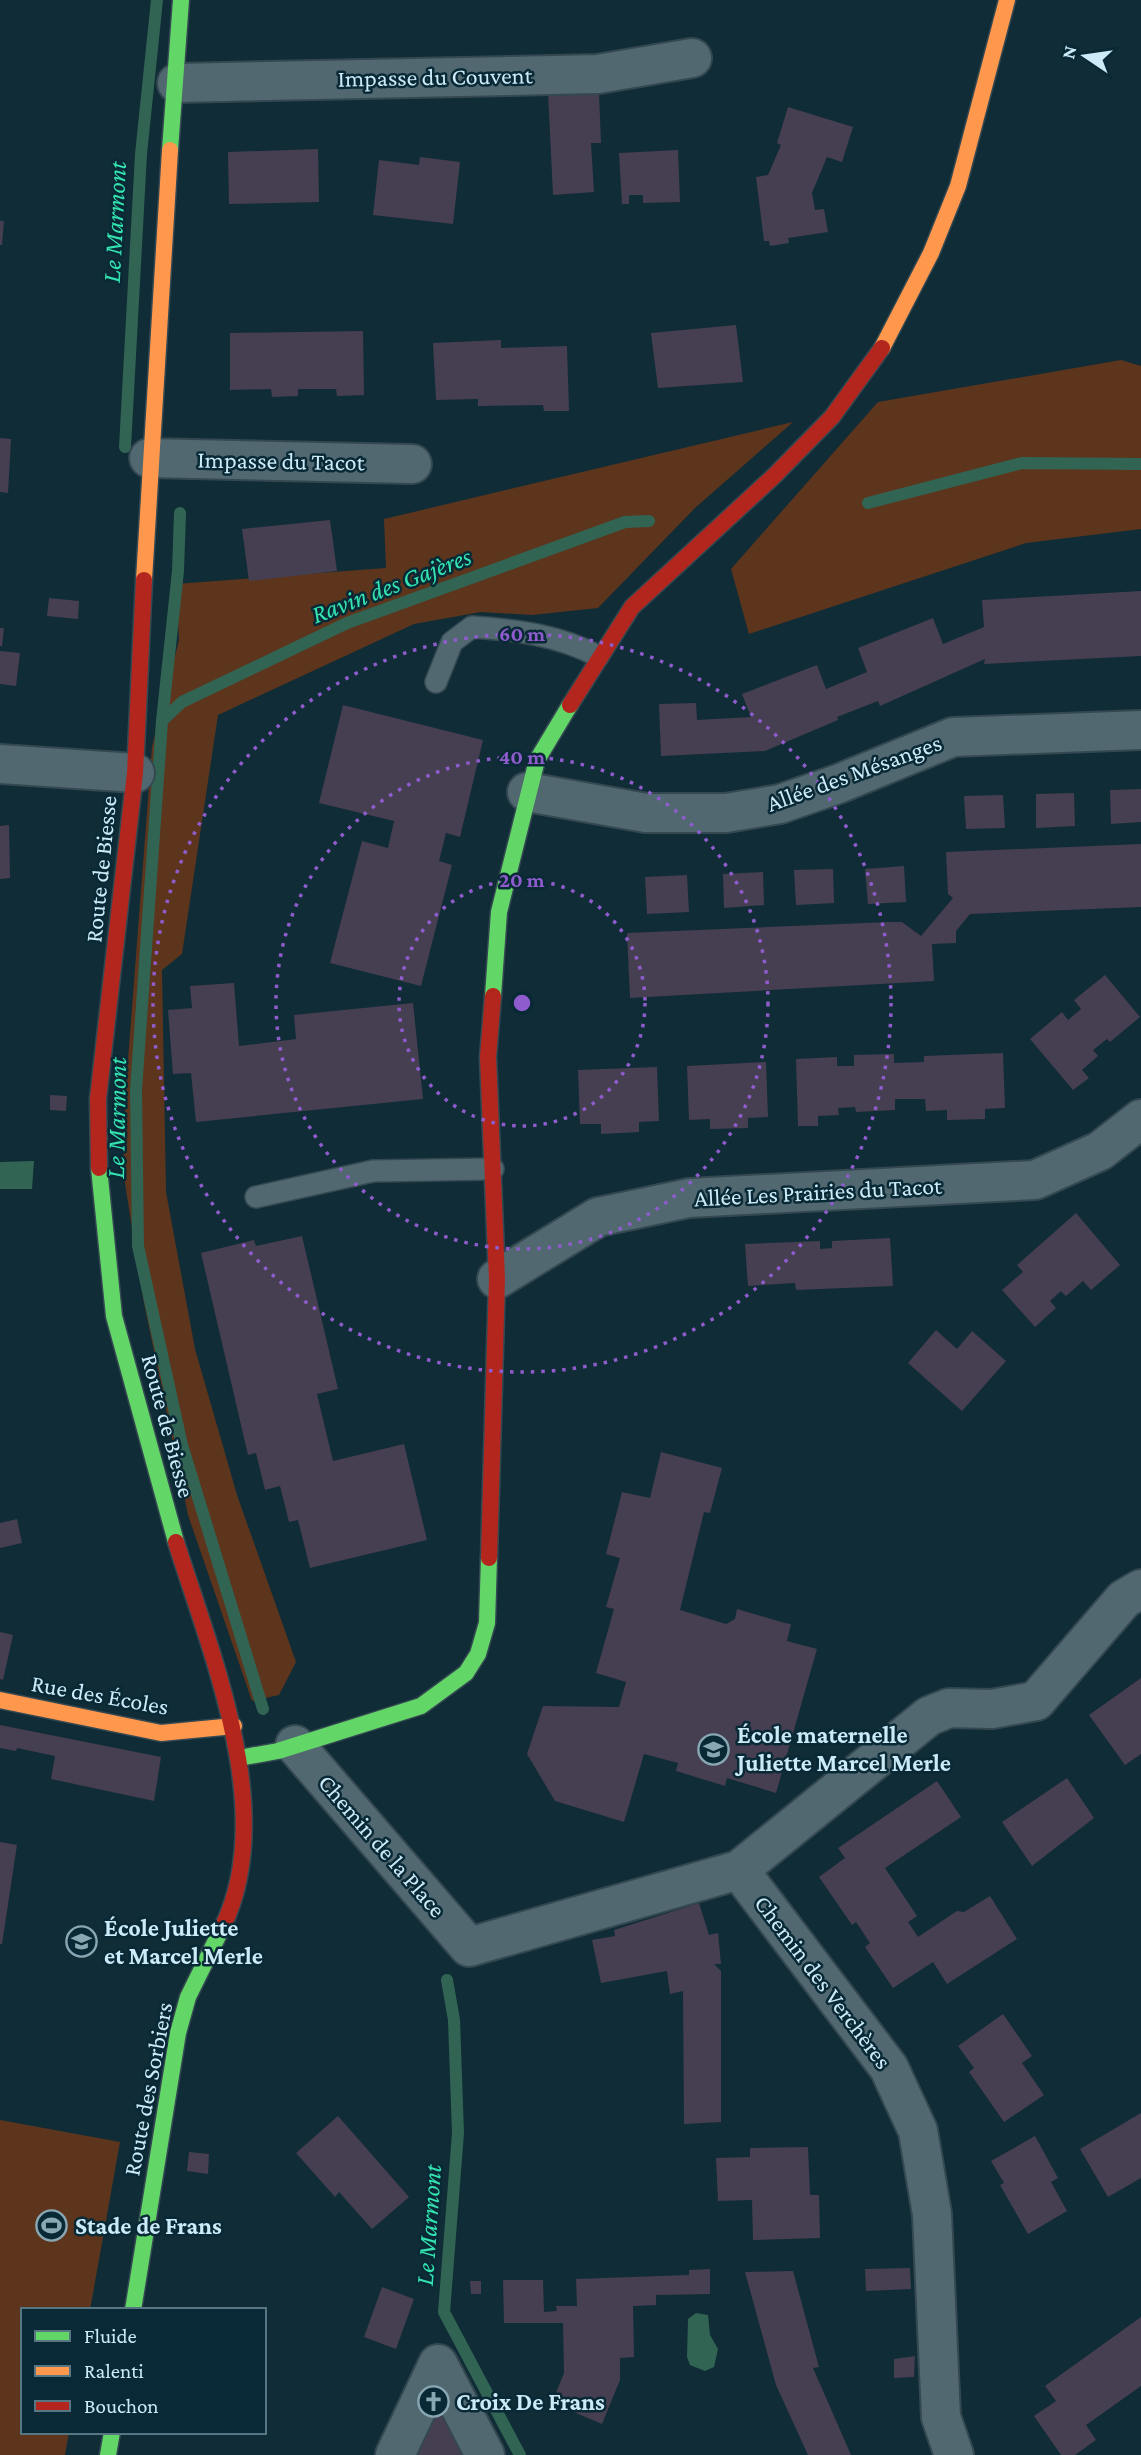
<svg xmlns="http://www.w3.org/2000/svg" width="1141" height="2455" font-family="'Crimson Pro',serif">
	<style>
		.green { fill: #5d351d }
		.water { fill: #316453 }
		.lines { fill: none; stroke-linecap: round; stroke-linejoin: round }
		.stream { stroke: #316453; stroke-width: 12 }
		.building { fill: #463e51 }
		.lane-casing { stroke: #344851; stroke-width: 24 }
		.street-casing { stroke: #344851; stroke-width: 42 }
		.fast-casing { stroke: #344851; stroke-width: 19 }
		.slow-casing { stroke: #344851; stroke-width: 19 }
		.jam-casing { stroke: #344851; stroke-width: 19 }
		.lane { stroke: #516871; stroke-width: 21 }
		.street { stroke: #516871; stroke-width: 38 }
		.fast { stroke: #63d668; stroke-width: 16 }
		.slow { stroke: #ff974d; stroke-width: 16 }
		.jam { stroke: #b3261e; stroke-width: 16 }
		.ring { fill: none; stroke: #8f5ccd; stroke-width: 3.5; stroke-dasharray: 3.5 7 }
		.labels { text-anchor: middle; stroke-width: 5; stroke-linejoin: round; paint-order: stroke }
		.street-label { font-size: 24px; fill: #cceaf8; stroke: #082935 }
		.poi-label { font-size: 24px; font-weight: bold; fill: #cceaf8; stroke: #082935; text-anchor: start }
		.water-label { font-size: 26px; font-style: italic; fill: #34e3b0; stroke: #082935 }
		.centre { fill: #8f5ccd; stroke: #082935; stroke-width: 3.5 }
		.ring-label { font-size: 21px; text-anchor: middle; font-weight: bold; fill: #8f5ccd; stroke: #082935; stroke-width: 5; stroke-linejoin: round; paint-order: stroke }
	</style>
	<rect width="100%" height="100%" fill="#102c36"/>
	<!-- green -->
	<path class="green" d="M1121 360 1141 366V529L1026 543 749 634 731 569 878 402Z
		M793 422 695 508 598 608 532 615 481 612 414 624 218 715 182 954 162 970 166 1192 195 1349 237 1495 296 1662 279 1695 252 1701 188 1515 144 1303 123 1171 126 1086 152 747 179 640 176 584 386 568 384 519Z
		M0 2120 120 2142 90 2310H23V2432H69L65 2455H0Z"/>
	<!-- water -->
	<path class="water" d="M34 1161 32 1189H0V1162Z
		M696 2313 708 2315 710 2335 718 2349 714 2367 705 2371 690 2365 687 2357 688 2319Z"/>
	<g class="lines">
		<!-- stream -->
		<path class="stream" d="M125 447 141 154 157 0
			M868 503 1022 463 1141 464
			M180 513 178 571 162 721 136 1090 138 1246 182 1445 263 1709
			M162 721 182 702 347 623 625 522 649 521
			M447 1980 454 2020 458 2133 444 2312 520 2455"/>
	</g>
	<!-- building -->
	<path class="building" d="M548 92 599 93 601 143H591L594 192 553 195Z
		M788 107 853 127 842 162 827 157 812 193 815 210 824 209 828 232 788 238 789 243 770 246 769 241H764L756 177 768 175 781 145 777 143Z
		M318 149 319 202 229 204 228 152Z
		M678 150 680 202 643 203V195H629V204H622L619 153Z
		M420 157 460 162 453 224 373 215 379 160 419 165Z
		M0 221H4L2 245H0Z
		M736 325 743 382 658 388 651 333Z
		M363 331 364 395 337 396 336 389H298V396L272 397 271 389 230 390V333Z
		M501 340V348L567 346 569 411H544L543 405 478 406V399L436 400 433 343Z
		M0 438 11 439 8 493 0 492Z
		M330 520 337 571 249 581 242 529Z
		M1141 591V656L984 664 985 659 880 706 878 701 837 717 838 720 765 751 661 756 659 704 696 703 697 720 751 717 742 694 817 665 826 689 867 672 858 648 933 618 943 644 984 627 982 600Z
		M49 598 79 601 78 619 47 616Z
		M0 628H4L2 646H0Z
		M0 651 20 653 16 686 0 684Z
		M343 705 483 740 460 837 446 833 439 861 452 865 421 986 330 963 362 841 388 848 394 821 319 803Z
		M1141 789V822L1111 824 1110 790Z
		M1074 793 1075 826 1036 828V794Z
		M1003 795 1005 828 966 829 964 796Z
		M9 825 10 878 0 879V826Z
		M1141 844V907L970 914 956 931V943L932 944 934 981 630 998 627 933 889 922H902L921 936 953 898 948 894 946 852Z
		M904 866 906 902 868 904 865 869Z
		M833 869 834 903 796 905 794 870Z
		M763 872 764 905 724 908 723 874Z
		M687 875 689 912 647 914 645 877Z
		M1105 975 1140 1017 1110 1042 1107 1039 1093 1050 1098 1056 1082 1070 1089 1078 1073 1090 1030 1039 1062 1012 1068 1020 1081 1009 1074 1000Z
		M234 983 239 1046 296 1039 294 1015 413 1003 423 1099 196 1122 191 1073 173 1074 168 1010 192 1008 190 986Z
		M1003 1053 1005 1108 985 1109V1119L947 1120V1110L926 1111 925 1099H895V1110L856 1112 855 1107 838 1108 839 1115 818 1116V1126H798L796 1059 837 1057V1066H854V1055L894 1054V1063L924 1062V1056Z
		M766 1062 768 1117 748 1118V1128L710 1129V1119L689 1120 687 1066Z
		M657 1067 659 1121 639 1122V1132L601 1134V1124H580L578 1070Z
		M50 1095 67 1096 66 1111 50 1110Z
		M1076 1213 1120 1265 1091 1290 1083 1281 1066 1296 1061 1291 1050 1301 1056 1308 1035 1327 1002 1290 1023 1272 1017 1265Z
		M302 1236 338 1389 317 1394 333 1461 404 1444 427 1540 310 1568 298 1520 289 1522 280 1486 265 1490 256 1453 248 1455 201 1253 254 1240 256 1246Z
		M890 1238 893 1286 796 1290 795 1283 748 1286 745 1244 820 1241V1249L832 1248V1241Z
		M936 1330 957 1349 972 1331 1006 1361 962 1411 908 1363Z
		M661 1452 722 1468 710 1513 704 1512 680 1610 726 1624 735 1619 737 1609 785 1623 791 1624 787 1641 817 1649 776 1793 727 1778 725 1786 676 1771 678 1763 644 1754 624 1822 555 1801 527 1754 543 1706 619 1707 626 1682 596 1673 614 1609 606 1607 620 1558 606 1554 622 1492 650 1498Z
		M17 1519 22 1543 0 1548V1523Z
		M0 1632 13 1635 3 1680 0 1679Z
		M1141 1678V1754L1125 1765 1089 1715Z
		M0 1725 161 1757 154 1801 51 1779 55 1756 17 1748 16 1751 0 1748Z
		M1067 1778 1094 1818 1032 1866 1002 1822Z
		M937 1781 961 1817 885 1868 917 1916 908 1922 918 1937 957 1911 964 1912 990 1896 1017 1939 947 1984 933 1962 893 1988 865 1947 870 1943 856 1922 852 1925 819 1877 845 1858 838 1848Z
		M0 1842 17 1845 2 1944H0Z
		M699 1903 709 1935 718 1933 721 1964H714L721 1971V2122L684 2124 683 1991 670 1994 667 1971 601 1983 592 1940 615 1936 614 1930Z
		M1003 2014 1032 2056 1022 2063 1044 2095 1004 2122 969 2072 974 2068 958 2046Z
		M1141 2113V2178L1108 2197 1080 2149Z
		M338 2116 409 2197 372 2229 339 2192 335 2197 296 2153Z
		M1035 2136 1058 2178 1051 2182 1067 2211 1028 2234 1000 2185 1004 2183 991 2161Z
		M808 2147 810 2195H819L820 2238 753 2240 752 2200 718 2201 716 2158 750 2157V2148Z
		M189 2152 209 2154 208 2174 187 2171Z
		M910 2268 911 2289 866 2291 865 2269Z
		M710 2269V2294L656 2295V2305L633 2306 634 2357 620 2358V2380L602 2424 552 2403 564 2373 563 2323H504L503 2280H543L544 2312 557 2311 556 2306H577L576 2279 689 2275V2270Z
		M793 2271 819 2367 813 2368 851 2455H808L776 2385 745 2272Z
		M470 2281H481V2294H471Z
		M382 2287 414 2299 396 2349 364 2337Z
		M1141 2317V2386L1086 2425 1096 2440 1075 2455H1061L1034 2416 1056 2401 1045 2386Z
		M915 2356 914 2377 894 2378V2359Z
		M432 2413 448 2414 462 2455H412Z"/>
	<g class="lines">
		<defs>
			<path id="lane" d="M436 682 452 642 472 627C517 630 558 635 598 656
				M256 1197 373 1171 493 1169"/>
			<path id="street" d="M177 83 598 74 692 58
				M149 458 412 464
				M0 764 135 773
				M527 792 646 813H726L780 804 838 784 953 737 1141 730
				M497 1279 598 1217 689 1198 1035 1180 1100 1151 1141 1119
				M295 1745 469 1947 739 1870 889 2068 918 2131 932 2214 941 2417 954 2455
				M739 1870 929 1716 949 1708 992 1709 1036 1701 1124 1599 1141 1589
				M438 2364 485 2455
				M395 2455 438 2364"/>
			<path id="fast" d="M170 150 181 0
				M493 996 499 912 537 760 570 705
				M99 1168 114 1316 176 1542
				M239 1758 278 1751 421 1706 466 1673 478 1654 487 1623 489 1558
				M133 2310 178 2033 188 1997 223 1926
				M108 2455 112 2432"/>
			<path id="slow" d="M882 348 931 253 958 186 1007 0
				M144 580 170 150
				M0 1700 161 1733 234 1726"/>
			<path id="jam" d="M570 705 632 607 774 476 832 417 882 348
				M99 1168 98 1099 135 773 144 580
				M176 1542C211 1654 278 1812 223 1926
				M489 1558 497 1279 488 1057 493 996"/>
		</defs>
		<!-- lane casing -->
		<use href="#lane" class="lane-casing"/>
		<!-- street casing -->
		<use href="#street" class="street-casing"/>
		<!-- fast casing -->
		<use href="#fast" class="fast-casing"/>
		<!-- slow casing -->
		<use href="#slow" class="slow-casing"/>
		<!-- jam casing -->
		<use href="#jam" class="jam-casing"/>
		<!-- lane -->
		<use href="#lane" class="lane"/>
		<!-- street -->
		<use href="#street" class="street"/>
		<!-- fast -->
		<use href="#fast" class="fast"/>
		<!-- slow -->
		<use href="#slow" class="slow"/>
		<!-- jam -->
		<use href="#jam" class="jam"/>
	</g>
	<!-- distance rings -->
	<g class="ring">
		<circle cx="522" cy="1003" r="123"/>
		<circle cx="522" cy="1003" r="246"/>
		<circle cx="522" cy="1003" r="369"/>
	</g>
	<!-- icons -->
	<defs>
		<symbol id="school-ring" viewBox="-11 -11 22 22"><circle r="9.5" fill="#082935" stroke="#8aa8b4" stroke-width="1.5"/><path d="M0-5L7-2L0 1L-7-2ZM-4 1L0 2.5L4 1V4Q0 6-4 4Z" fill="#8aa8b4"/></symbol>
		<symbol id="stadium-ring" viewBox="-11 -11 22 22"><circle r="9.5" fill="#082935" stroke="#8aa8b4" stroke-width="1.5"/><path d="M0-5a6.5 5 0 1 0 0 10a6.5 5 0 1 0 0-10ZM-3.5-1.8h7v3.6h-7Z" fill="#8aa8b4"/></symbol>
		<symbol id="church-ring" viewBox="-11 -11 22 22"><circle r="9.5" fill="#082935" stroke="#8aa8b4" stroke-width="1.5"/><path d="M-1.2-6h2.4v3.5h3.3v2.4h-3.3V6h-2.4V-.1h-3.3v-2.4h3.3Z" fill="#8aa8b4"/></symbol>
	</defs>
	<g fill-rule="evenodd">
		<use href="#school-ring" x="696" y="1732" width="35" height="35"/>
		<use href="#school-ring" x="64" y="1924" width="35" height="35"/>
		<use href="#stadium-ring" x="34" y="2208" width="35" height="35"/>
		<use href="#church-ring" x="416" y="2384" width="35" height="35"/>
	</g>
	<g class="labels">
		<!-- street labels -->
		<g class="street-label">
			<text transform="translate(435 77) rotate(-1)" y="8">Impasse du Couvent</text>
			<text transform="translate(281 461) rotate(1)" y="8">Impasse du Tacot</text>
			<text transform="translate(854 773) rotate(-20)" y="8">Allée des Mésanges</text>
			<text transform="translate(101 869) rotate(-84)" y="8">Route de Biesse</text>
			<text transform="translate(818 1192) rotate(-3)" y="8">Allée Les Prairies du Tacot</text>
			<text transform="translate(168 1426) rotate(75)" y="8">Route de Biesse</text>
			<text transform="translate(100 1695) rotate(10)" y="8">Rue des Écoles</text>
			<text transform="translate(382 1846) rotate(49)" y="8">Chemin de la Place</text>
			<text transform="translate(823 1982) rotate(53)" y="8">Chemin des Verchères</text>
			<text transform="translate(148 2089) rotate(-79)" y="8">Route des Sorbiers</text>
		</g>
		<!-- poi labels -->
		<g class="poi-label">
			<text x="737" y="1743">École maternelle<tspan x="737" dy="28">Juliette Marcel Merle</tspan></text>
			<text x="104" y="1936">École Juliette<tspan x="104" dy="28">et Marcel Merle</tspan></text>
			<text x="75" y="2234">Stade de Frans</text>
			<text x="456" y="2410">Croix De Frans</text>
		</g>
		<!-- water labels -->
		<g class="water-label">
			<text transform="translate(114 222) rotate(-87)" y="9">Le Marmont</text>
			<text transform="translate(391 585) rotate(-21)" y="9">Ravin des Gajères</text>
			<text transform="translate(116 1118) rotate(-89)" y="9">Le Marmont</text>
			<text transform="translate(428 2225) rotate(-86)" y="9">Le Marmont</text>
		</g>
	</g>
	<circle cx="522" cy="1003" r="10" class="centre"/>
	<g class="ring-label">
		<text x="522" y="641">60 m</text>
		<text x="522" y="764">40 m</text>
		<text x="522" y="887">20 m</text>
	</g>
	<!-- legend -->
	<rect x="21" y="2308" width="245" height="126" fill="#082935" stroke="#567683" stroke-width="2"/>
	<rect x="35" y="2331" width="35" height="10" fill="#63d668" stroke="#567683" stroke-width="2"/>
	<text x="84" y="2343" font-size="21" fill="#cceaf8">Fluide</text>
	<rect x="35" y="2366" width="35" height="10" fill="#ff974d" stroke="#567683" stroke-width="2"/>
	<text x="84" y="2378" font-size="21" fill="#cceaf8">Ralenti</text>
	<rect x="35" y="2401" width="35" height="10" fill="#b3261e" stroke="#567683" stroke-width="2"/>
	<text x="84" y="2413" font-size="21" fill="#cceaf8">Bouchon</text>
	<!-- north arrow -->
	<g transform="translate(1085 56) rotate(283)" stroke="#082935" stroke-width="5" paint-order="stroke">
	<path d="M0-5L12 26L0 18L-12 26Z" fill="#cceaf8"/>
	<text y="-10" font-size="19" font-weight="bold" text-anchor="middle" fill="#cceaf8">N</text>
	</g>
</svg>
